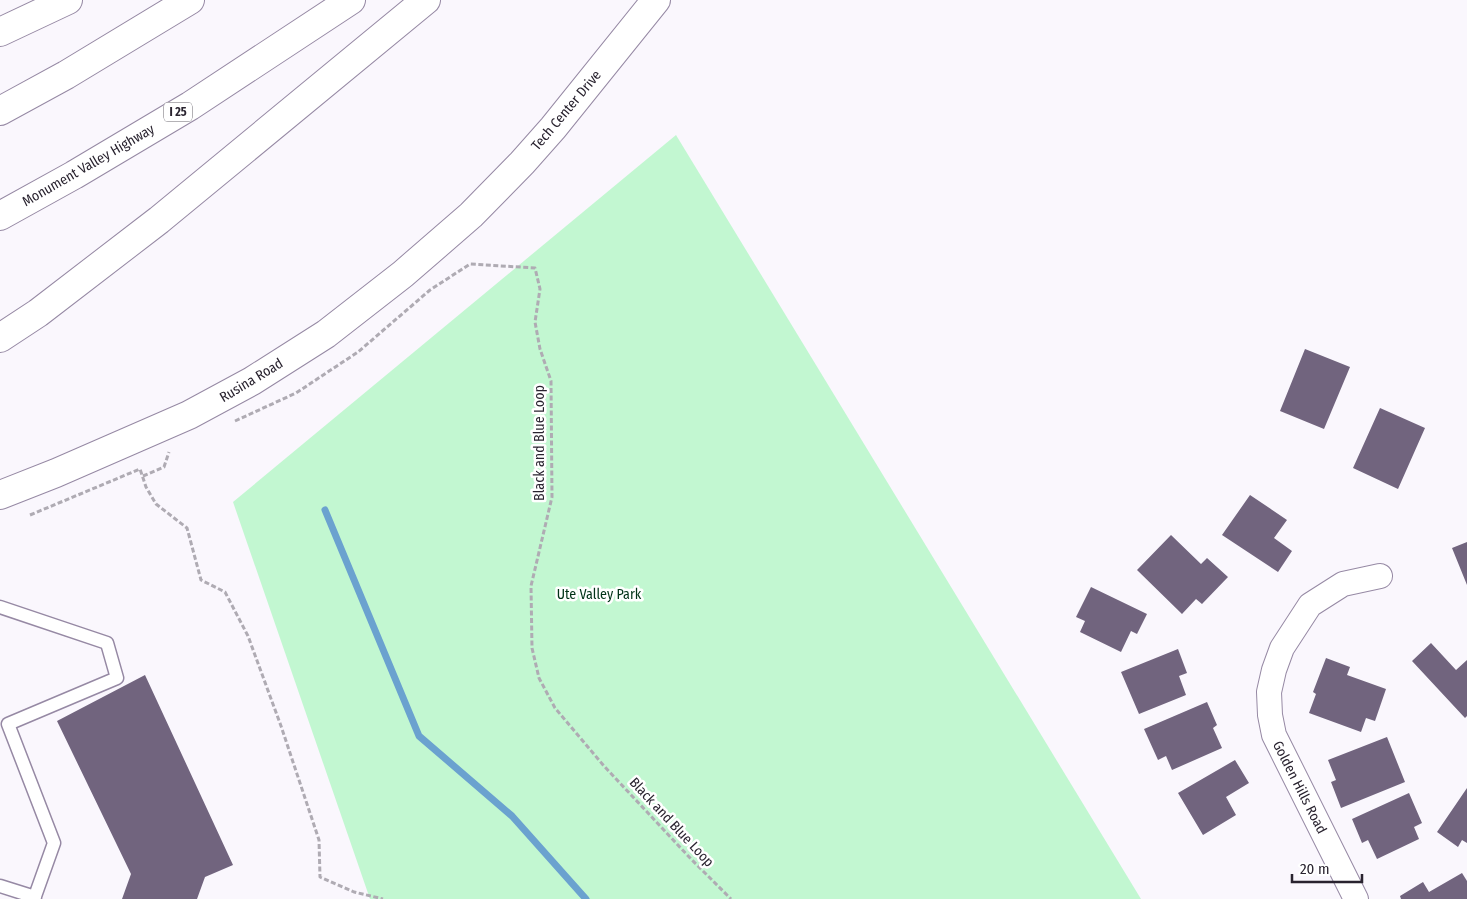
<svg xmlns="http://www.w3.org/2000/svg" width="1467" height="899" font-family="'Fira Sans Condensed',sans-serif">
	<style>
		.green { fill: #c2f7d1 }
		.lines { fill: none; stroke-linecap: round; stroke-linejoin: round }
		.stream { stroke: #6ba2cf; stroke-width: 7 }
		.building { fill: #71647e }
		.lane-casing { stroke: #9689a4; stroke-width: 15 }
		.street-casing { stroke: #9689a4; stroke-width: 26 }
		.secondary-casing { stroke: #9689a4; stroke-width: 30 }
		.highway-casing { stroke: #9689a4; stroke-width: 30 }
		.path { stroke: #afabb3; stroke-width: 3; stroke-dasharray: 5 2.5; stroke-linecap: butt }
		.lane { stroke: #fff; stroke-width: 12 }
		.street { stroke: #fff; stroke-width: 24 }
		.secondary { stroke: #fff; stroke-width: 28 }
		.highway { stroke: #fff; stroke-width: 28 }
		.labels { text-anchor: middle; stroke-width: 5; stroke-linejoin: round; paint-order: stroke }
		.shield { fill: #fff; stroke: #69656d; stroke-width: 1 }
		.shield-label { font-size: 12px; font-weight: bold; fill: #29232f }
		.street-label { font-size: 14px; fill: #29232f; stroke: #fff }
		.park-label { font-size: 14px; fill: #013317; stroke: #fff }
	</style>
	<rect width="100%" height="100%" fill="#faf7fd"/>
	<!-- green -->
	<path class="green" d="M676 135 1141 899H370L233 502Z"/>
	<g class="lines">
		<!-- stream -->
		<path class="stream" d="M325 510 419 736 512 816 586 899"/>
	</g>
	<!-- building -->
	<path class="building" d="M1305 349 1350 367 1324 429 1280 411Z
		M1380 408 1425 428 1398 489 1353 468Z
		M1250 495 1287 520 1274 538 1292 551 1278 572 1222 535Z
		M1171 535 1201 564 1207 558 1228 577 1202 604 1196 599 1182 614 1137 570Z
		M1467 542V585L1452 548Z
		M1091 587 1147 614 1137 634 1131 631 1121 652 1080 632 1085 621 1076 617Z
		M1431 643 1456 670 1467 660V716L1465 718 1412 661Z
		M1178 649 1187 673 1179 676 1186 695 1139 714 1121 672Z
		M1326 658 1350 667 1347 675 1386 689 1375 721 1366 718 1361 732 1309 713 1316 694 1313 692Z
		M145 675 233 865 205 877 197 899H122L131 874 57 721Z
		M1207 702 1217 725 1213 728 1222 748 1172 770 1166 756 1158 760 1144 729Z
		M1387 737 1405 782 1341 808 1331 782 1336 780 1328 760Z
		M1235 760 1249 783 1226 797 1236 815 1203 835 1178 793Z
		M1467 788V843L1462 840 1458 847 1437 832Z
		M1409 793 1422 823 1414 827 1419 839 1377 859 1368 840 1362 843 1352 819Z
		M1462 873 1467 881V899H1401L1400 896 1423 882 1429 892Z"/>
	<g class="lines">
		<defs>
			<path id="lane" d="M0 607 107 643 117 678 8 724 54 843 34 899
				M0 886 35 897"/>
			<path id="street" d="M1356 899 1274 735 1270 715 1269 692 1274 670 1282 648 1310 605 1343 584 1380 576"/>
			<path id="secondary" d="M0 495 56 473 189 415 252 381 326 334 403 274 471 215 522 163 553 128 656 0"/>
			<path id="highway" d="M0 32 68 0
				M0 111 66 75 190 0
				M0 216 74 175 190 106 351 0
				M0 338 38 313 159 220 426 0"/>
		</defs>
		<!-- lane casing -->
		<use href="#lane" class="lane-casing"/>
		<!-- street casing -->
		<use href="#street" class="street-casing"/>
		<!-- secondary casing -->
		<use href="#secondary" class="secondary-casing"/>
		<!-- highway casing -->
		<use href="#highway" class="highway-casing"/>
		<!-- path -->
		<path class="path" d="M235 421 296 393 358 352 430 290 470 264 535 268 540 289 535 322 540 349 551 381 552 497 531 586 532 648 539 678 555 708 604 766 691 859 731 899
			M143 476 164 467 169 452
			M30 515 140 469 146 487 156 504 187 528 201 580 225 592 248 636 281 726 319 840 320 877 354 892 383 899"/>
		<!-- lane -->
		<use href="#lane" class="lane"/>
		<!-- street -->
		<use href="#street" class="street"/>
		<!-- secondary -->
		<use href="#secondary" class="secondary"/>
		<!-- highway -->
		<use href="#highway" class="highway"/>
	</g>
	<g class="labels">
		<!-- shield labels -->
		<rect class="shield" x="164" y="102.5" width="28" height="19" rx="4"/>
		<g class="shield-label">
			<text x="178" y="116">I 25</text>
		</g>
		<!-- street labels -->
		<g class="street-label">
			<text transform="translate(566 110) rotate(-50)" y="5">Tech Center Drive</text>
			<text transform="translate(88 165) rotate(-30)" y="5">Monument Valley Highway</text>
			<text transform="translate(251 380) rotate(-31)" y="5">Rusina Road</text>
			<text transform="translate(539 443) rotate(-90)" y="5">Black and Blue Loop</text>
			<text transform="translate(1300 787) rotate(63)" y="5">Golden Hills Road</text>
			<text transform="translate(672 822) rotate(47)" y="5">Black and Blue Loop</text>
		</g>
		<!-- park labels -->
		<g class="park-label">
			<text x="599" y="599">Ute Valley Park</text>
		</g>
	</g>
	<!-- scale -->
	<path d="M1292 874v8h70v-8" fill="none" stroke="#29232f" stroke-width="2.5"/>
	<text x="1300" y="874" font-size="15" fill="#29232f" stroke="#ffffff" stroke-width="4" paint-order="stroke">20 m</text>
</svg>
